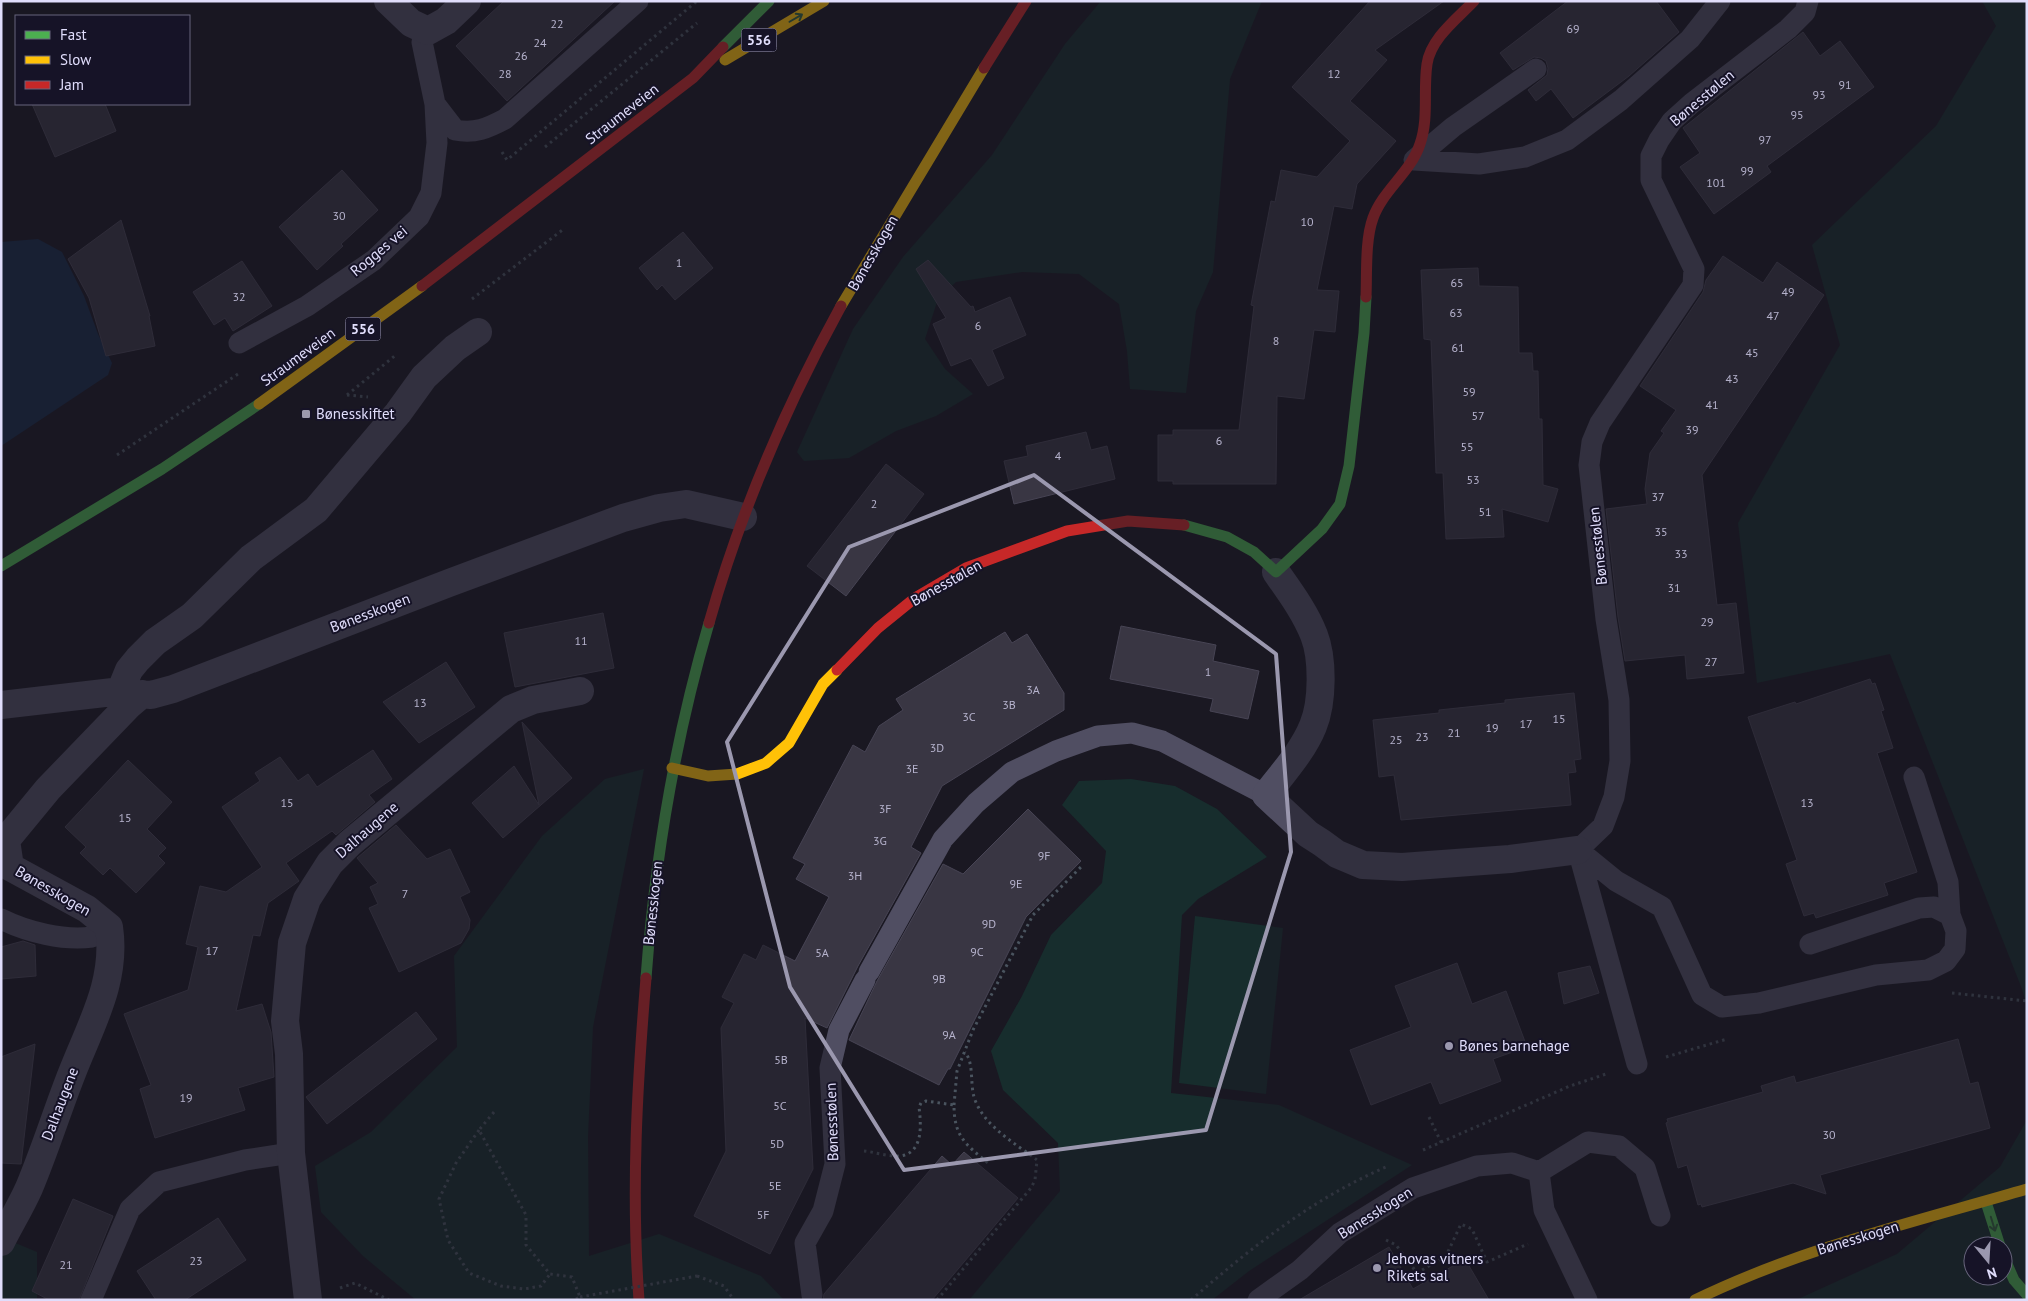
<svg xmlns="http://www.w3.org/2000/svg" width="2028" height="1301" font-family="'PT Sans',sans-serif">
	<style>
		.green { fill: #172d2d; fill-rule: evenodd }
		.water { fill: #172a48 }
		.building { fill: #393643; stroke: #474454 }
		.lines { fill: none; stroke-linecap: round; stroke-linejoin: round }
		.path { stroke: #4a545f; stroke-width: 3; stroke-dasharray: 2.5 4; stroke-linecap: butt }
		.lane { stroke: #504e62; stroke-width: 21 }
		.street { stroke: #504e62; stroke-width: 28 }
		.fast { stroke: #4caf50; stroke-width: 11 }
		.slow { stroke: #ffc107; stroke-width: 11 }
		.jam { stroke: #c62828; stroke-width: 11 }
		.path-bridge { stroke: #4a545f; stroke-width: 3; stroke-dasharray: 2.5 4; stroke-linecap: butt }
		.oneway { stroke: #31613c }
		.marked { fill: none; stroke: #9b98af; stroke-width: 4; stroke-linejoin: round }
		.poi-dot { fill: #9b98af; stroke: #161327; stroke-width: 2 }
		.labels { text-anchor: middle; stroke-width: 4; stroke-linejoin: round; paint-order: stroke }
		.number-label { font-size: 12px; fill: #b6b3cd }
		.shield { fill: #161327; stroke: #a3a0bb; stroke-width: 1 }
		.shield-label { font-size: 14px; font-weight: bold; fill: #e0ddfb }
		.street-label { font-size: 15px; fill: #e0ddfb; stroke: #161327 }
		.poi-label { font-size: 15px; fill: #e0ddfb; stroke: #161327; text-anchor: start }
	</style>
	<rect width="100%" height="100%" fill="#1a1822"/>
	<!-- green -->
	<path class="green" d="M1101 1H1262L1230 79 1213 272 1196 311 1186 393 1130 389 1127 351 1119 304 1079 274 1022 272 956 282 938 299 925 339 945 369 973 394 936 416 896 431 849 458 804 461 797 452 853 329 903 257 992 155 1065 44Z
		M1982 1H2027V1006L2022 989 1890 654 1757 683 1738 523 1840 345 1812 245 1936 126 1996 26Z
		M644 769 593 1027 588 1136 589 1256 659 1234 761 1276 784 1300H416L363 1256 321 1212 315 1166 371 1132 457 1047 454 956 542 836 605 779Z
		M1131 779 1175 786 1217 809 1267 857 1198 899 1182 915 1171 1093 1279 1105 1412 1165 1249 1271 1212 1300H969L1060 1191 1058 1143 1003 1090 991 1051 1022 996 1051 935 1102 883 1106 851 1062 805 1079 781Z
		M1195 916 1283 928 1266 1094 1179 1083Z
		M2027 1120V1300H1796L1897 1254 2000 1167ZM1973 1246H2003V1276H1973Z
		M1 1237 37 1252V1300H1Z"/>
	<!-- water -->
	<path class="water" d="M38 239 62 252 84 296 98 334 112 363 108 375 1 446V242Z"/>
	<!-- building -->
	<path class="building" d="M504 1H615L507 101 456 46Z
		M1370 1H1444L1375 50 1387 60 1350 101 1396 141 1357 184 1352 209 1334 206 1317 290 1339 291 1335 332 1314 330 1304 399 1277 396 1276 484H1173V481H1158V435H1173V430H1239L1254 306 1251 305 1271 201 1275 202 1281 170 1317 177 1350 141 1292 87Z
		M1568 1H1656L1679 32 1629 76 1573 118 1551 89 1536 101 1528 90 1547 75 1548 68 1546 61 1541 58 1534 57 1513 70 1500 53Z
		M1803 32 1820 56 1840 41 1874 87 1767 166 1771 172 1714 214 1680 167 1700 153 1683 128Z
		M32 104H105L116 131 55 157Z
		M342 170 378 210 341 244 343 246 317 270 279 227Z
		M121 220 150 316H149L155 346 106 356 89 298 68 259Z
		M683 232 713 268 675 300 662 285 657 290 639 268Z
		M1723 256 1763 283 1777 262 1824 295 1702 475 1717 605 1736 603 1744 673 1687 679 1685 655 1625 661 1618 617 1606 509 1647 504 1645 489 1650 453 1664 433 1661 431 1676 410 1640 386 1703 292 1706 280Z
		M928 260 971 307 973 306 975 312 1010 297 1026 335 992 350 1004 378 988 386 971 358 951 366 933 324 946 318 916 269Z
		M242 261 272 306 233 331 225 318 214 325 193 292Z
		M1478 268 1479 286 1518 287 1519 353H1532L1533 371H1538L1539 419H1542L1543 485 1558 489 1548 522 1502 509 1504 537 1446 539 1443 473H1436L1431 340 1424 339 1421 270Z
		M1086 432 1091 450 1107 446 1115 479 1014 504 1004 461 1028 456 1026 446Z
		M886 464 924 494 846 596 807 566Z
		M603 613 614 668 515 687 504 633Z
		M1121 626 1216 645 1213 661 1259 671 1248 719 1210 711 1213 699 1110 679Z
		M1005 632 1012 643 1027 634 1064 693V710L942 786 911 847 921 853 858 966 827 1028 805 1018 813 1169 770 1254 694 1216 726 1151 721 1028 734 1003 722 997 744 954 756 960 763 945 795 961 829 897 796 879 805 864 793 858 853 745 865 752 879 726 903 710 896 699Z
		M446 662 475 707 419 743 383 702Z
		M1870 679 1872 684 1875 683 1884 710 1881 711 1893 748 1877 753 1917 872 1884 883 1888 895 1816 918 1814 913 1804 916 1786 864 1797 860 1748 717 1795 702 1796 704Z
		M1574 693 1581 759 1574 760 1576 772 1568 773 1571 805 1401 820 1394 775 1379 777 1373 720 1439 713V710L1505 703V700Z
		M522 722 572 778 503 838 472 803 514 766 539 805Z
		M373 750 392 779 369 795 375 802 336 835 332 831 286 863 299 881 268 903 260 936 253 935 236 1011 262 1004 271 1032 274 1077 238 1088 245 1110 155 1138 140 1089 151 1085 124 1014 188 990 198 947 186 944 200 886 226 892 262 867 222 807 260 781 255 773 280 757 298 781 308 774 317 787Z
		M128 760 172 802 147 829 166 848 158 856 165 863 136 893 110 868 103 875 80 853 86 847 65 827Z
		M1028 809 1081 861 1026 917 950 1069H948L939 1085 849 1040 877 981 943 864 963 874Z
		M396 825 427 859 450 849 470 892 460 897 470 920 469 929 461 943 399 972 369 908 378 904 370 887 378 883 357 858Z
		M23 941 35 945 36 976 1 979V947Z
		M1457 963 1472 1004 1506 991 1527 1047 1493 1059 1501 1081 1440 1104 1431 1082 1371 1105 1350 1050 1411 1027 1395 986Z
		M1590 966 1599 993 1564 1004 1558 973Z
		M416 1012 437 1039 327 1124 306 1097Z
		M1958 1039 1970 1084 1978 1082 1990 1128 1820 1175 1826 1194 1793 1183 1702 1207 1701 1204 1698 1205 1687 1165 1678 1168 1666 1123 1668 1122 1667 1119 1763 1092 1761 1086 1794 1076 1796 1083Z
		M35 1044 21 1164 1 1163V1057Z
		M964 1152 1018 1198 932 1300H823L824 1294 942 1156 952 1165Z
		M73 1199 113 1216 79 1300H49L32 1291Z
		M218 1218 246 1260 185 1300H156L137 1271Z
		M1389 1247 1413 1289 1465 1259 1489 1300H1299Z"/>
	<g class="lines">
		<!-- path -->
		<path class="path" d="M545 147 697 23
			M502 152 507 160 697 1
			M472 299 565 228
			M347 395 397 354
			M347 395 368 397
			M117 455 238 374
			M1952 993 2027 1001
			M1666 1057 1727 1039
			M954 1105 957 1071 973 1030 1033 915 1083 865
			M494 1112 479 1130 526 1215V1245L550 1274 572 1277 580 1297 574 1300
			M1429 1117 1442 1144
			M479 1130 456 1163 439 1199 448 1240 469 1273 501 1286 524 1289 541 1286 550 1274
			M1423 1150 1570 1086 1609 1073
			M864 1151C875 1152 889 1157 900 1156 924 1153 921 1124 919 1107L921 1103 926 1101 954 1105C954 1136 965 1144 988 1163
			M1386 1240 1396 1245 1417 1273 1446 1256 1461 1224 1472 1229 1487 1262 1528 1244
			M697 1276 724 1286 734 1300
			M340 1288 355 1283 389 1300
			M937 1300 1031 1188 1035 1180 1037 1160C1015 1143 983 1126 974 1097 970 1083 974 1063 965 1052
			M1191 1300C1252 1247 1312 1199 1386 1167"/>
		<!-- lane -->
		<path class="lane" d="M435 104 455 130C475 134 488 128 505 119L638 1
			M1414 160 1479 164 1525 157 1567 140 1621 100 1690 39 1720 1
			M1414 160 1453 127 1536 69
			M239 343 307 306 374 260 419 217 431 193 437 143 435 104 422 42 428 31
			M1914 777 1948 882 1950 915
			M1578 850 1603 826 1614 797 1620 761 1619 700 1606 619 1589 465 1592 442 1600 423 1693 285 1694 269 1651 180V156L1659 140 1672 121 1692 103 1788 29 1805 12 1808 1
			M1578 850 1616 881 1662 907 1702 995 1722 1007 1759 1003 1876 975 1928 970 1946 961 1955 949 1956 931 1950 915 1934 907 1919 908 1810 944
			M1578 850 1637 1064
			M1 919C27 932 64 941 92 937 98 936 104 930 109 927
			M869 972 943 839 976 803 1012 772 1056 751 1098 736 1132 733 1162 741 1266 795
			M1539 1172 1588 1142 1619 1146 1645 1168 1660 1216
			M1539 1172 1544 1210 1587 1300
			M812 1295 805 1243 823 1211 835 1164 830 1068 839 1030 865 980
			M91 1300 130 1209 159 1182 245 1160 291 1153
			M1258 1300 1300 1270 1340 1233 1413 1188 1477 1166 1512 1163 1539 1172"/>
		<!-- street -->
		<path class="street" d="M388 1 411 23 428 31 446 21 467 1
			M1276 572C1290 592 1305 612 1314 635 1323 658 1323 702 1313 726 1303 751 1282 774 1266 795L1308 834 1322 843 1337 854 1363 865 1402 867 1510 859 1578 850
			M120 692 129 670 138 659 155 642 192 616 251 558 316 510 398 413 424 377 455 348 478 332
			M1 705 113 692 151 695 173 689 449 583 623 518 659 508 686 504 743 517
			M1 1242C10 1224 21 1206 29 1188 45 1150 57 1111 72 1073 91 1024 117 981 109 927L87 909 10 867 6 840 48 789 129 705 142 694
			M308 1300 291 1153 289 1054 285 1021 292 943 307 899 330 863 350 843 511 709 533 700 580 691"/>
		<!-- fast -->
		<path class="fast" d="M723 47 769 1
			M1184 525 1227 537 1254 552 1276 572 1322 529 1340 504 1349 466 1364 333 1366 297
			M1 566 162 469 259 404
			M646 978C655 857 675 739 709 623
			M1986 1202 2000 1246
			M2003 1255 2014 1280 2027 1295"/>
		<!-- slow -->
		<path class="slow" d="M725 60 824 1
			M841 306 984 68
			M259 404 422 286
			M672 768 708 776 737 774 766 763 789 743 823 684 837 670
			M1695 1300C1802 1248 1914 1222 2027 1189"/>
		<!-- jam -->
		<path class="jam" d="M984 68 1026 1
			M422 286 693 78 723 47
			M1366 297C1367 273 1365 240 1373 218 1383 190 1411 172 1420 144 1429 118 1423 91 1427 64 1431 38 1457 19 1474 1
			M709 623C740 513 786 406 841 306
			M837 670 878 628 915 598 966 568 1067 531 1128 521 1184 525
			M639 1300C631 1192 637 1086 646 978"/>
		<!-- path-bridge -->
		<path class="path-bridge" d="M580 1297 697 1276"/>
	</g>
	<!-- one-way arrows -->
	<defs><path id="oneway-shaft" d="M-6 0H5M1.5-3L5.5 0L1.5 3" fill="none" stroke-width="1.6" stroke-linecap="round" stroke-linejoin="round" transform="scale(1.25)"/></defs>
	<g class="oneway">
		<use href="#oneway-shaft" transform="translate(796 18) rotate(-30)"/>
		<use href="#oneway-shaft" transform="translate(1993 1224) rotate(73)"/>
	</g>
	<!-- marked area -->
	<path d="M0 0H2028V1301H0ZM1034 475 1276 654 1291 852 1206 1130 904 1170 790 987 727 742 849 547Z" fill="#1a1822" fill-opacity=".55" fill-rule="evenodd"/>
	<path class="marked" d="M1034 475 1276 654 1291 852 1206 1130 904 1170 790 987 727 742 849 547Z"/>
	<!-- markers -->
	<g class="poi-dot">
		<rect x="301" y="409" width="10" height="10" rx="2.5"/>
		<circle cx="1449" cy="1046" r="5"/>
		<circle cx="1377" cy="1268" r="5"/>
	</g>
	<g class="labels">
		<!-- number labels -->
		<g class="number-label">
			<text x="557" y="28">22</text>
			<text x="1573" y="33">69</text>
			<text x="540" y="47">24</text>
			<text x="521" y="60">26</text>
			<text x="505" y="78">28</text>
			<text x="1334" y="78">12</text>
			<text x="1845" y="89">91</text>
			<text x="1819" y="99">93</text>
			<text x="1797" y="119">95</text>
			<text x="1765" y="144">97</text>
			<text x="1747" y="175">99</text>
			<text x="1716" y="187">101</text>
			<text x="339" y="220">30</text>
			<text x="1307" y="226">10</text>
			<text x="679" y="267">1</text>
			<text x="1457" y="287">65</text>
			<text x="1788" y="296">49</text>
			<text x="239" y="301">32</text>
			<text x="1456" y="317">63</text>
			<text x="1773" y="320">47</text>
			<text x="978" y="330">6</text>
			<text x="1276" y="345">8</text>
			<text x="1458" y="352">61</text>
			<text x="1752" y="357">45</text>
			<text x="1732" y="383">43</text>
			<text x="1469" y="396">59</text>
			<text x="1712" y="409">41</text>
			<text x="1478" y="420">57</text>
			<text x="1692" y="434">39</text>
			<text x="1219" y="445">6</text>
			<text x="1467" y="451">55</text>
			<text x="1058" y="460">4</text>
			<text x="1473" y="484">53</text>
			<text x="1658" y="501">37</text>
			<text x="874" y="508">2</text>
			<text x="1485" y="516">51</text>
			<text x="1661" y="536">35</text>
			<text x="1681" y="558">33</text>
			<text x="1674" y="592">31</text>
			<text x="1707" y="626">29</text>
			<text x="581" y="645">11</text>
			<text x="1711" y="666">27</text>
			<text x="1208" y="676">1</text>
			<text x="1033" y="694">3A</text>
			<text x="420" y="707">13</text>
			<text x="1009" y="709">3B</text>
			<text x="969" y="721">3C</text>
			<text x="1559" y="723">15</text>
			<text x="1526" y="728">17</text>
			<text x="1492" y="732">19</text>
			<text x="1454" y="737">21</text>
			<text x="1422" y="741">23</text>
			<text x="1396" y="744">25</text>
			<text x="937" y="752">3D</text>
			<text x="912" y="773">3E</text>
			<text x="287" y="807">15</text>
			<text x="1807" y="807">13</text>
			<text x="885" y="813">3F</text>
			<text x="125" y="822">15</text>
			<text x="880" y="845">3G</text>
			<text x="1044" y="860">9F</text>
			<text x="855" y="880">3H</text>
			<text x="1016" y="888">9E</text>
			<text x="405" y="898">7</text>
			<text x="989" y="928">9D</text>
			<text x="212" y="955">17</text>
			<text x="977" y="956">9C</text>
			<text x="822" y="957">5A</text>
			<text x="939" y="983">9B</text>
			<text x="949" y="1039">9A</text>
			<text x="781" y="1064">5B</text>
			<text x="186" y="1102">19</text>
			<text x="780" y="1110">5C</text>
			<text x="1829" y="1139">30</text>
			<text x="777" y="1148">5D</text>
			<text x="775" y="1190">5E</text>
			<text x="763" y="1219">5F</text>
			<text x="196" y="1265">23</text>
			<text x="66" y="1269">21</text>
		</g>
		<!-- shield labels -->
		<g class="shield">
			<rect x="741.5" y="28.5" width="35" height="23" rx="4"/>
			<rect x="345.5" y="317.5" width="35" height="23" rx="4"/>
		</g>
		<g class="shield-label">
			<text x="759" y="45">556</text>
			<text x="363" y="334">556</text>
		</g>
		<!-- street labels -->
		<g class="street-label">
			<text transform="translate(1702 98) rotate(-40)" y="5">Bønesstølen</text>
			<text transform="translate(622 114) rotate(-38)" y="5">Straumeveien</text>
			<text transform="translate(379 251) rotate(-40)" y="5">Rogges vei</text>
			<text transform="translate(873 253) rotate(-60)" y="5">Bønesskogen</text>
			<text transform="translate(298 357) rotate(-36)" y="5">Straumeveien</text>
			<text transform="translate(1598 546) rotate(-96)" y="5">Bønesstølen</text>
			<text transform="translate(946 583) rotate(-29)" y="5">Bønesstølen</text>
			<text transform="translate(370 613) rotate(-21)" y="5">Bønesskogen</text>
			<text transform="translate(367 830) rotate(-41)" y="5">Dalhaugene</text>
			<text transform="translate(53 891) rotate(30)" y="5">Bønesskogen</text>
			<text transform="translate(653 903) rotate(-84)" y="5">Bønesskogen</text>
			<text transform="translate(60 1104) rotate(-69)" y="5">Dalhaugene</text>
			<text transform="translate(832 1122) rotate(-92)" y="5">Bønesstølen</text>
			<text transform="translate(1375 1213) rotate(-32)" y="5">Bønesskogen</text>
			<text transform="translate(1858 1238) rotate(-17)" y="5">Bønesskogen</text>
		</g>
		<!-- poi labels -->
		<g class="poi-label">
			<text x="316" y="419">Bønesskiftet</text>
			<text x="1459" y="1051">Bønes barnehage</text>
			<text x="1387" y="1264">Jehovas vitners<tspan x="1387" dy="17">Rikets sal</tspan></text>
		</g>
	</g>
	<!-- border -->
	<rect width="2028" height="1301" fill="none" stroke="#e0ddfb" stroke-width="5"/>
	<!-- legend -->
	<rect x="15" y="15" width="175" height="90" fill="#161327" stroke="#67647c"/>
	<rect x="25" y="31" width="25" height="8" fill="#4caf50" stroke="#67647c"/>
	<text x="60" y="40" font-size="15" fill="#e0ddfb">Fast</text>
	<rect x="25" y="56" width="25" height="8" fill="#ffc107" stroke="#67647c"/>
	<text x="60" y="65" font-size="15" fill="#e0ddfb">Slow</text>
	<rect x="25" y="81" width="25" height="8" fill="#c62828" stroke="#67647c"/>
	<text x="60" y="90" font-size="15" fill="#e0ddfb">Jam</text>
	<!-- north arrow -->
	<g transform="translate(1988 1261) rotate(162)"><circle r="24" fill="#161327" stroke="#67647c"/>
	<path d="M0-4L9 19L0 12L-9 19Z" fill="#9b98af"/>
	<text y="-8" font-size="14" font-weight="bold" text-anchor="middle" fill="#e0ddfb">N</text>
	</g>
</svg>
